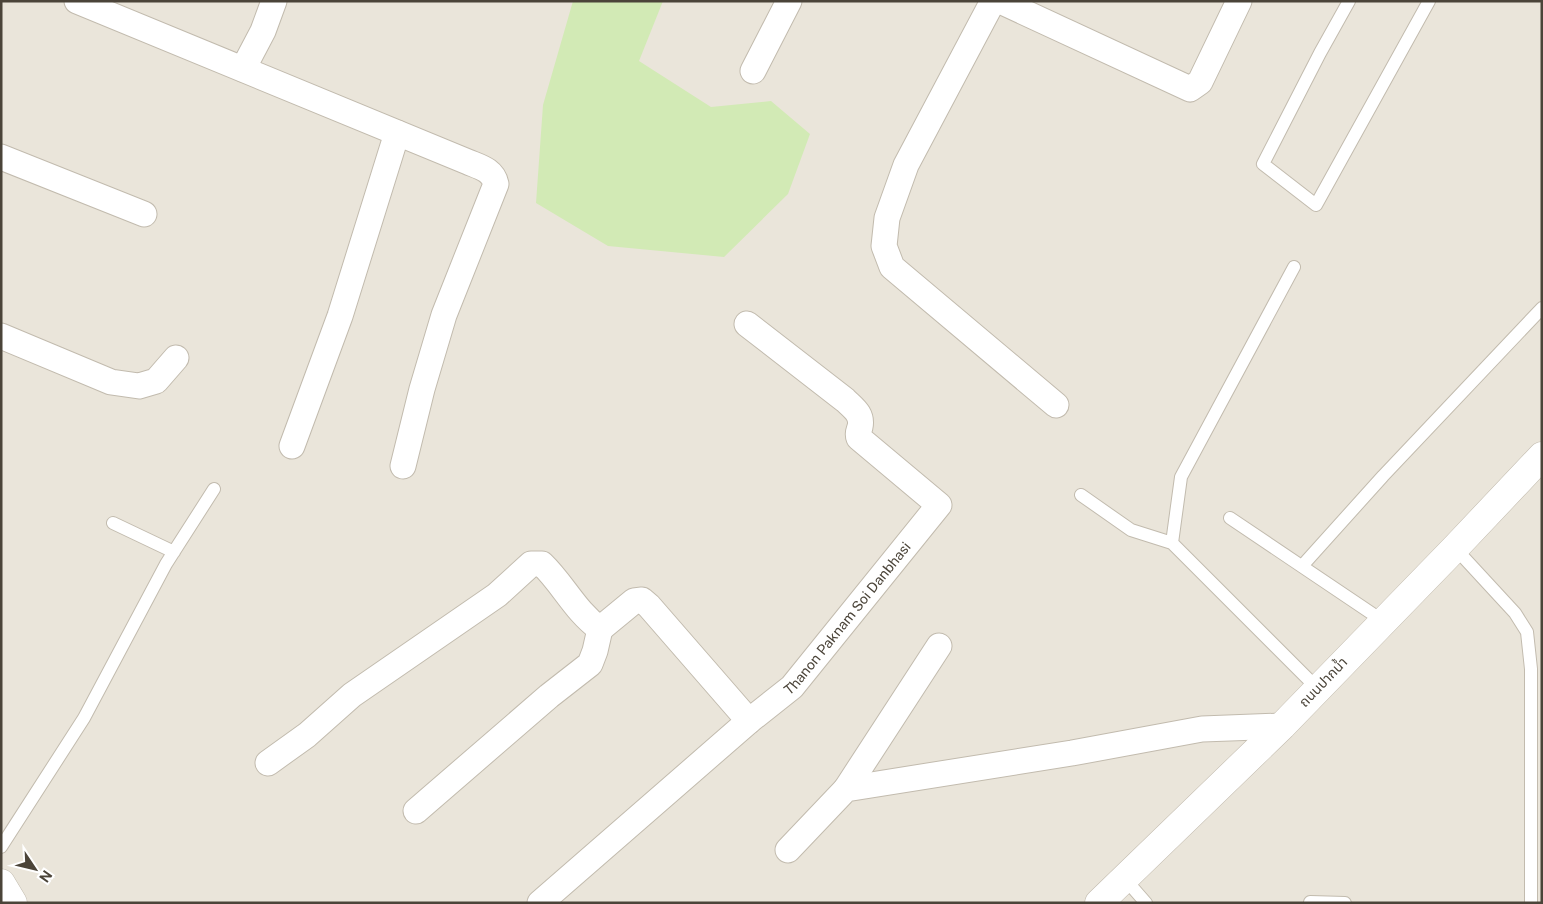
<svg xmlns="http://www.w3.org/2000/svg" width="1543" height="904" font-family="'Public Sans','Noto Sans Thai',sans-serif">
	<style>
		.residential { fill: #eae5da }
		.green { fill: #d2eab5 }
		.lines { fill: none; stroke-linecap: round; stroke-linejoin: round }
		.service-casing { stroke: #c2bbae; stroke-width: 14 }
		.minor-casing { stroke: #c2bbae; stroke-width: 27 }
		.tertiary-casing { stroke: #c2bbae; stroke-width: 29 }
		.service { stroke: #fff; stroke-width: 12 }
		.minor { stroke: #fff; stroke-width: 25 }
		.tertiary { stroke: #fff; stroke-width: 28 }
		.labels { text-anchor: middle; stroke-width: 4; stroke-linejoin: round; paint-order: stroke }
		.street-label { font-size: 14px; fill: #4b4439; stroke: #fff }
	</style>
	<rect width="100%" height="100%" fill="#f6f3ec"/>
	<!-- residential -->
	<path class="residential" d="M1 1H1542V903H1Z"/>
	<!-- green -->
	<path class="green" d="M573 1H663L639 61 711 107 771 101 810 134 788 194 724 257 608 246 536 203 543 105Z"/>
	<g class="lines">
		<defs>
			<path id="service" d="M1349 1 1320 53 1263 164 1316 205 1429 1
				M1294 267 1181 477 1172 543 1317 688
				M1081 495 1131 530 1172 543
				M1230 518 1383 621
				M113 523 174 552
				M1455 548 1515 613 1527 632 1531 669V903
				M1302 566 1383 476 1542 308
				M1 847 84 718 166 564 214 489
				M1125 879 1146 903
				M1310 902 1345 903"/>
			<g id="minor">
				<path d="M77 1 468 162C480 167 493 170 496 184L444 315 422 389 403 466"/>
				<path d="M993 1 906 165 887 218 884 246 892 267 1056 405"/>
				<path d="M1000 1 1190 89 1200 82 1239 1"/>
				<path d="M243 69 263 31 274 1"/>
				<path d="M753 71 789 1"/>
				<path d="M1 157 144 214"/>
				<path d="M1 336 111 382 139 386 156 381 176 358"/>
				<path d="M292 446 340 316 397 133"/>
				<path d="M268 763 307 735 352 695 497 595 531 564H542C563 584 575 611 600 629L634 601 642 600 649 606 749 721"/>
				<path d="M846 789 939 646"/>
				<path d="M416 811 549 696 590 664 595 651 600 629"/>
				<path d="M788 850 846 789 1072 753 1202 729 1282 726"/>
				<path id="s1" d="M540 903 749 721 792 687 939 505 859 438C857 433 859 431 860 427 863 414 853 408 845 400L747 324"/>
			</g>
			<path id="tertiary" d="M1 883 13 903
				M1099 903 1282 726 1455 548 1542 456"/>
		</defs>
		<!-- service casing -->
		<use href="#service" class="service-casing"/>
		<!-- minor casing -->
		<use href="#minor" class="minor-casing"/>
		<!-- tertiary casing -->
		<use href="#tertiary" class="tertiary-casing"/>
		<!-- service -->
		<use href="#service" class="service"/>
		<!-- minor -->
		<use href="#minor" class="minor"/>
		<!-- tertiary -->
		<use href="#tertiary" class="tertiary"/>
	</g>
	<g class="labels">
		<!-- street labels -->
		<g class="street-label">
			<text dy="5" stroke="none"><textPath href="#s1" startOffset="420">Thanon Paknam Soi Danbhasi</textPath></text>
			<text transform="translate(1323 682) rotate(-46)" y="5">ถนนปากน้ำ</text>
		</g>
	</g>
	<!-- border -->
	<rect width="1543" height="904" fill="none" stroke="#4b4439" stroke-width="5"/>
	<!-- north arrow -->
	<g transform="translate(35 869) rotate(125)" stroke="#ffffff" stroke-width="4" paint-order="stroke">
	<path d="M0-4L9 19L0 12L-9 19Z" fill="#4b4439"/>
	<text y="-8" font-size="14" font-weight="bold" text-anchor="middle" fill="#4b4439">N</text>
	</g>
</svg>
